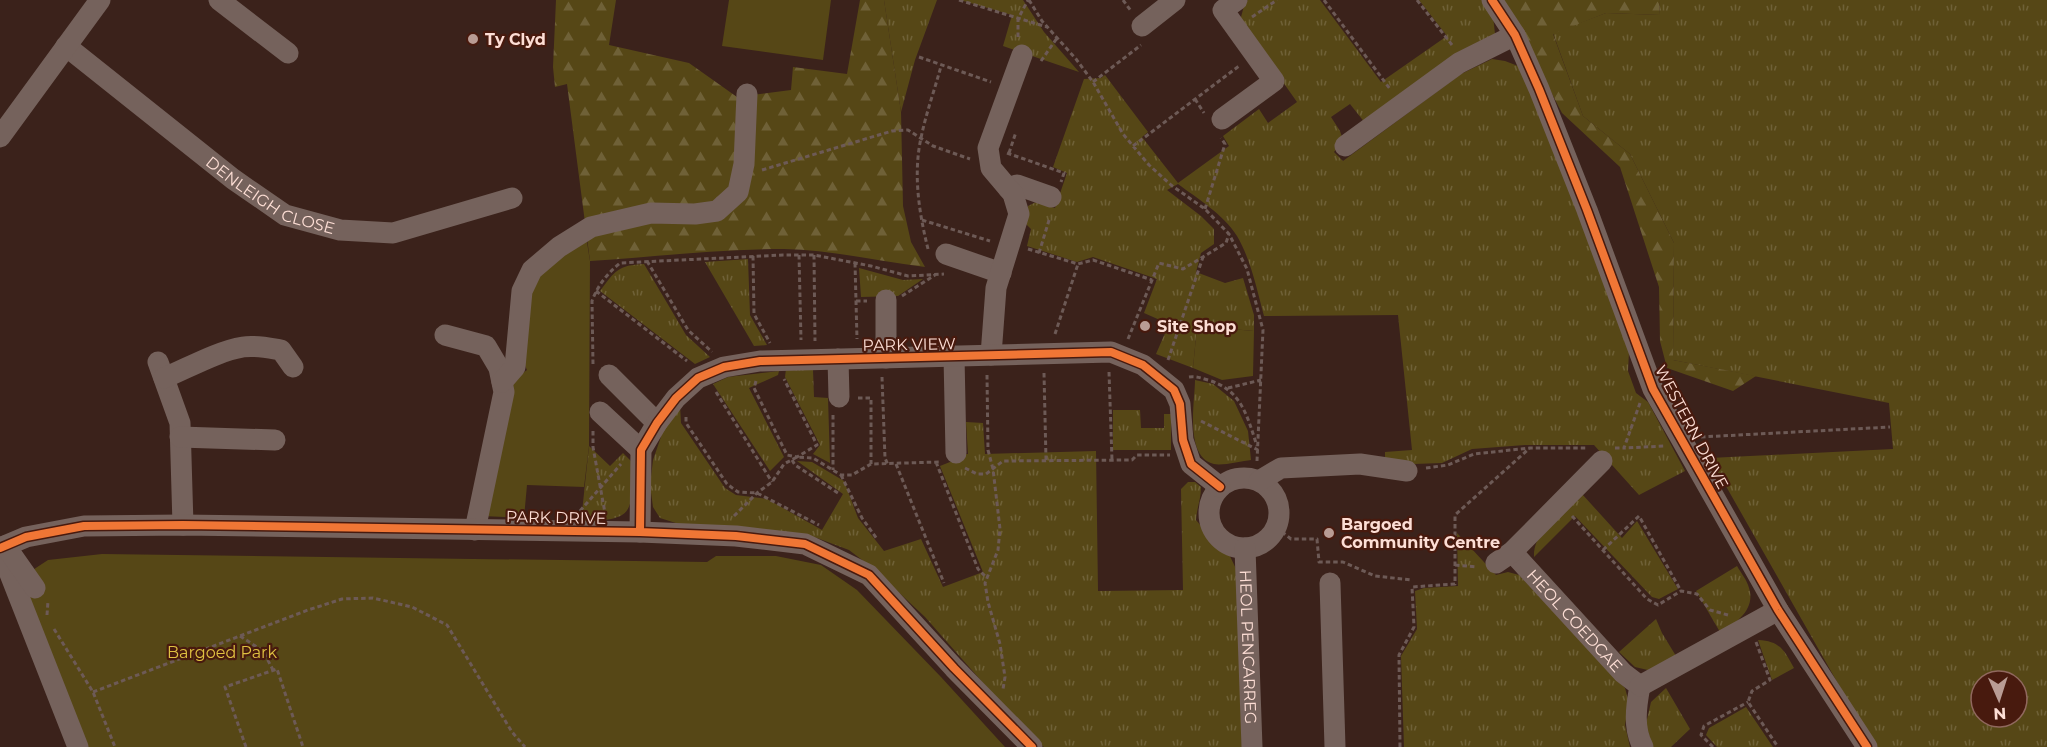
<svg xmlns="http://www.w3.org/2000/svg" width="2047" height="747" font-family="Montserrat,sans-serif">
	<style>
		.grass { fill: url(#grass-tufts); fill-rule: evenodd }
		.forest { fill: url(#forest-firs) }
		.green { fill: #564716 }
		.lines { fill: none; stroke-linecap: round; stroke-linejoin: round }
		.path { stroke: #6d5a56; stroke-width: 3; stroke-dasharray: 4.5 3; stroke-linecap: butt }
		.minor { stroke: #75625c; stroke-width: 21 }
		.cycleway-casing { stroke: #481a0e; stroke-width: 11 }
		.cycleway { stroke: #f07635; stroke-width: 8 }
		.poi-dot { fill: #b99c94; stroke: #481a0e; stroke-width: 2 }
		.labels { text-anchor: middle; stroke-width: 4.5; stroke-linejoin: round; paint-order: stroke }
		.poi-label { font-size: 16px; font-weight: bold; fill: #fdded5; stroke: #481a0e; text-anchor: start }
		.street-label { font-size: 16px; fill: #fdded5; stroke: #481a0e }
		.park-label { font-size: 16px; fill: #dfc141; stroke: #481a0e }
	</style>
	<defs>
		<pattern id="grass-tufts" width="24" height="20" patternUnits="userSpaceOnUse" patternTransform="scale(1.5)"><rect width="24" height="20" fill="#564716"/><path d="M3 7l-1-3M5 7V3M7 7l1-3M15 17l-1-3M17 17v-4M19 17l1-3" fill="none" stroke="#6f6137"/></pattern>
		<pattern id="forest-firs" width="22" height="20" patternUnits="userSpaceOnUse" patternTransform="scale(1.5)"><rect width="22" height="20" fill="#564716"/><path d="M5 1l3.5 6h-7zM16 11l3.5 6h-7z" fill="#6f6137"/></pattern>
	</defs>
	<rect width="100%" height="100%" fill="#3b221b"/>
	<!-- grass -->
	<path class="grass" d="M884 0H937L915 60 901 112Z
		M960 0H1023L1044 32 1079 72 1003 46 1012 15Z
		M1248 0H1320L1381 82 1447 36 1419 0H1482L1493 16 1495 34 1365 123 1350 104 1331 117 1340 131 1343 140 1334 152 1343 161 1461 74 1492 59 1505 61 1518 66 1551 136 1629 352 1628 371 1636 393 1648 402 1685 471 1639 495 1594 445H1525L1472 449 1442 463 1385 465V452L1412 450 1398 315 1264 316C1257 290 1251 260 1237 236 1223 214 1198 199 1178 184L1167 190 1201 216 1214 229V244L1201 253 1196 272 1225 283 1243 278 1254 315V331L1197 326 1193 368 1156 354 1169 324 1144 313 1157 279 1093 257 1077 262 1027 246 1031 229 1025 223 1028 206 1036 202 1055 208 1067 173 1053 167 1084 79 1101 78 1105 75 1148 132 1142 137 1178 183 1229 146 1223 136 1259 109 1268 123 1297 102 1240 21 1245 2Z
		M1659 0H2047V747H1874L1710 458 1893 449 1889 403 1673 360 1674 243 1630 154 1583 116 1553 33 1606 13 1660 15ZM1981 681H2017V717H1981Z
		M748 259 750 315 767 345 754 346 705 262Z
		M644 264 686 335 710 357 695 364 600 291C615 271 618 265 644 264Z
		M859 268 903 280 923 279 898 296 861 297Z
		M786 369 813 370 814 397 828 398 830 463 813 454 820 445 785 377Z
		M779 371 778 375 749 388 784 457 770 471 713 384 728 377Z
		M1195 380 1213 384 1234 401 1248 431 1251 460C1242 461 1222 466 1214 464 1184 457 1195 402 1195 380Z
		M680 405 681 423 725 488 736 495 767 499 822 530 843 494 797 461 812 462 844 481 858 518 884 551 921 539 943 587 983 572 940 466 955 460 958 455 968 454 966 422 983 423 985 454 1096 451 1098 591 1183 590 1181 489 1188 482H1195L1201 487C1201 499 1197 507 1196 520L1217 545 1228 552 1237 571 1242 747H1044L1029 735 925 617 874 569 849 550 817 538 784 532 679 524 660 518 653 507 650 485 653 460 663 431Z
		M1113 410H1140L1141 428H1164V414H1171V450H1113Z
		M589 446 610 466 623 453 633 463C631 514 636 519 581 522Z
		M1582 494 1622 538 1637 521 1678 589 1659 599 1652 597 1575 516 1534 557C1533 530 1563 512 1582 494Z
		M1457 533 1496 575 1508 572 1519 575 1625 688 1629 703 1625 725 1630 747H1404L1401 656 1417 629 1415 591 1424 588 1458 586Z
		M1737 566C1741 573 1747 580 1749 588 1756 609 1736 624 1720 632L1696 591Z
		M1656 619 1662 633 1676 656 1652 671 1635 667 1619 652Z
		M1758 640C1780 641 1784 650 1794 668L1772 680Z
		M1666 688 1690 729 1671 747H1652L1646 724 1651 702Z
		M1746 707 1773 747H1717L1706 735 1709 728Z"/>
	<!-- forest -->
	<path class="forest" d="M556 0H616L609 45 689 63 737 97 791 90 793 67 847 74 860 0H884L901 112 903 206 911 242 925 267C878 261 831 250 784 249 719 249 654 257 590 261L567 84 555 87 553 67Z
		M1503 0H1659L1660 15 1606 13 1553 34 1583 116 1630 154 1674 243 1673 360 1756 376 1733 391 1667 368 1660 341 1659 287 1620 167 1562 113Z"/>
	<!-- green -->
	<path class="green" d="M729 0H831L823 60 722 46Z
		M586 236 590 261 589 446 584 487 527 485 524 518 482 516 513 380 527 370 521 357 527 300 546 264Z
		M1197 326 1254 331 1253 376 1222 380 1193 368Z
		M102 554 707 562 716 556H776L821 565 857 590 941 677 1005 747H86L19 579 48 560Z"/>
	<g class="lines">
		<!-- path -->
		<path class="path" d="M959 0 1047 27
			M1029 0 1042 21 1076 59 1093 82 1123 134 1149 165 1171 185 1205 209 1229 234 1247 269 1263 330 1257 461
			M1123 0 1131 11
			M1324 0 1390 89
			M1417 0 1452 45
			M1252 17 1277 0
			M1018 37V19L1028 0
			M919 57 991 82
			M1041 61 1057 38
			M1093 82 1141 45
			M1195 99 1204 113
			M1133 146 1239 66
			M1007 153 1064 173 1061 182
			M1009 153 1016 132
			M762 170 892 131 908 130 933 146 970 159
			M1205 209 1225 144 1221 138
			M922 220 990 241
			M928 249C919 213 913 174 921 138 926 113 935 89 941 66
			M1028 249 1078 264 1093 260 1152 280
			M1039 253 1050 217
			M799 255 801 340
			M814 255 815 341
			M753 256 754 314 770 343
			M647 261 688 330 712 352
			M855 263 857 339
			M596 291 687 361
			M902 296 935 275
			M856 301H867
			M1055 334 1078 264
			M1128 339 1159 263 1183 269 1226 243 1229 234
			M1168 360 1203 257
			M593 364 592 301C598 285 607 274 620 263L783 255H814L871 266 908 276 944 274
			M1109 372 1112 460
			M1044 373 1046 460
			M987 375 988 450 993 469 1000 529 998 550 985 583 988 602 1000 644 1005 677 1003 689
			M882 377 885 458 888 465
			M1189 377C1196 376 1201 378 1208 380 1242 390 1247 416 1257 446
			M756 381 754 388 787 455 797 457 817 445 784 379
			M1228 388 1261 380
			M716 392 772 482
			M858 398H871V464
			M1640 403 1624 448 1665 446
			M833 415V470
			M686 417V423L727 484 738 492 757 493 819 525
			M1201 421 1258 450
			M593 431V447L605 513
			M1701 437 1890 427
			M1615 448H1624
			M792 460 795 465 838 493
			M936 462 978 569 987 578
			M896 464 944 583
			M965 468 977 474H986L1003 461 1132 460 1137 455H1170
			M1426 468 1448 465 1474 454 1530 448H1588
			M841 475 862 518 877 539
			M580 511 621 464
			M734 516 757 493 772 482 784 464 797 457 813 458 841 475H852L871 464 939 462
			M1572 516 1647 599 1658 605 1681 591 1697 594 1710 610 1728 615
			M1276 527 1291 539H1317L1319 562H1343L1375 576 1412 580
			M1603 550 1639 516 1681 591
			M1455 565 1477 567
			M47 615 48 601
			M54 629 93 692 115 747
			M240 636 263 651 273 670
			M1756 642 1770 680 1752 691 1748 702 1778 747
			M93 692 308 610 342 599 373 598 412 607 447 625 512 732 525 747
			M246 747 225 687 277 669 303 747
			M1400 747 1399 655 1414 627 1412 587 1455 584V515L1530 448
			M1713 747 1701 735 1704 726 1748 702"/>
		<!-- minor -->
		<g class="minor">
			<path d="M219 0 288 53"/>
			<path d="M1492 0 1515 35 1539 89 1587 210 1653 389 1778 610 1867 747"/>
			<path d="M1142 26 1175 0"/>
			<path id="s1" d="M66 46 233 179 285 215 340 230 393 233 512 198"/>
			<path d="M1222 119 1274 81 1223 10 1237 0"/>
			<path d="M0 137 100 0"/>
			<path d="M1345 146 1459 63 1515 35"/>
			<path d="M1008 188 1017 185 1051 197"/>
			<path d="M946 254 1001 273"/>
			<path d="M886 300V358"/>
			<path d="M445 335 486 346 499 368 504 392 475 530"/>
			<path d="M991 355 996 288 1019 214 1013 194 991 168 988 148 1022 55"/>
			<path d="M954 356 956 453"/>
			<path d="M838 359 839 397"/>
			<path d="M158 362 180 423 183 525"/>
			<path d="M609 375 657 423"/>
			<path d="M164 378C188 368 218 351 243 347 256 345 269 348 281 350L293 367"/>
			<path d="M502 382 515 367 522 291 532 270 559 247 591 227 651 213 695 214 717 211 738 192 744 164 747 94"/>
			<path d="M600 412 641 450"/>
			<path d="M180 437 275 440"/>
			<circle cx="1244" cy="513" r="35"/>
			<path d="M1259 481 1281 468 1360 464 1407 471"/>
			<path d="M640 532 641 450 657 423 676 398 698 378 724 367 760 361 1111 352 1143 365 1174 390 1180 404 1183 440 1191 464 1220 487"/>
			<path d="M5 546 8 569 78 747"/>
			<path d="M0 548 26 537 84 526 183 525 640 532 736 536 805 544 869 575 954 668 1032 747"/>
			<path id="s2" d="M1245 548 1252 747"/>
			<path d="M9 551 35 588"/>
			<path id="s3" d="M1512 552 1623 673 1640 686C1636 707 1633 728 1643 747"/>
			<path d="M1496 563 1512 552 1602 461"/>
			<path d="M1330 583 1335 747"/>
			<path d="M1640 686 1778 610"/>
		</g>
		<defs>
			<path id="cycleway" d="M1492 0 1515 35 1539 89 1587 210 1653 389 1778 610 1867 747
				M640 532 641 450 657 423 676 398 698 378 724 367 760 361 1111 352 1143 365 1174 390 1180 404 1183 440 1191 464 1220 487
				M0 548 26 537 84 526 183 525 640 532 736 536 805 544 869 575 954 668 1032 747"/>
		</defs>
		<!-- cycleway casing -->
		<use href="#cycleway" class="cycleway-casing"/>
		<!-- cycleway -->
		<use href="#cycleway" class="cycleway"/>
	</g>
	<!-- markers -->
	<g class="poi-dot">
		<circle cx="473" cy="39" r="6"/>
		<circle cx="1145" cy="326" r="6"/>
		<circle cx="1329" cy="533" r="6"/>
	</g>
	<g class="labels">
		<!-- poi labels -->
		<g class="poi-label">
			<text x="485" y="45">Ty Clyd</text>
			<text x="1157" y="332">Site Shop</text>
			<text x="1341" y="530">Bargoed<tspan x="1341" dy="18">Community Centre</tspan></text>
		</g>
		<!-- street labels -->
		<g class="street-label">
			<text dy="6" stroke="none"><textPath href="#s1" startOffset="255">DENLEIGH CLOSE</textPath></text>
			<text transform="translate(909 344) rotate(-1)" y="6">PARK VIEW</text>
			<text transform="translate(1692 427) rotate(62)" y="6">WESTERN DRIVE</text>
			<text transform="translate(556 517) rotate(1)" y="6">PARK DRIVE</text>
			<text dy="6" stroke="none"><textPath href="#s3" startOffset="93">HEOL COEDCAE</textPath></text>
			<text dy="6" stroke="none"><textPath href="#s2" startOffset="99">HEOL PENCARREG</textPath></text>
		</g>
		<!-- park labels -->
		<g class="park-label">
			<text x="222" y="658">Bargoed Park</text>
		</g>
	</g>
	<!-- north arrow -->
	<g transform="translate(1999 699) rotate(177)"><circle r="28" fill="#481a0e" stroke="#90685e" stroke-width="1.5"/>
	<path d="M0-4.5L10 22L0 15L-10 22Z" fill="#b99c94"/>
	<text y="-9" font-size="16" font-weight="bold" text-anchor="middle" fill="#fdded5">N</text>
	</g>
</svg>
